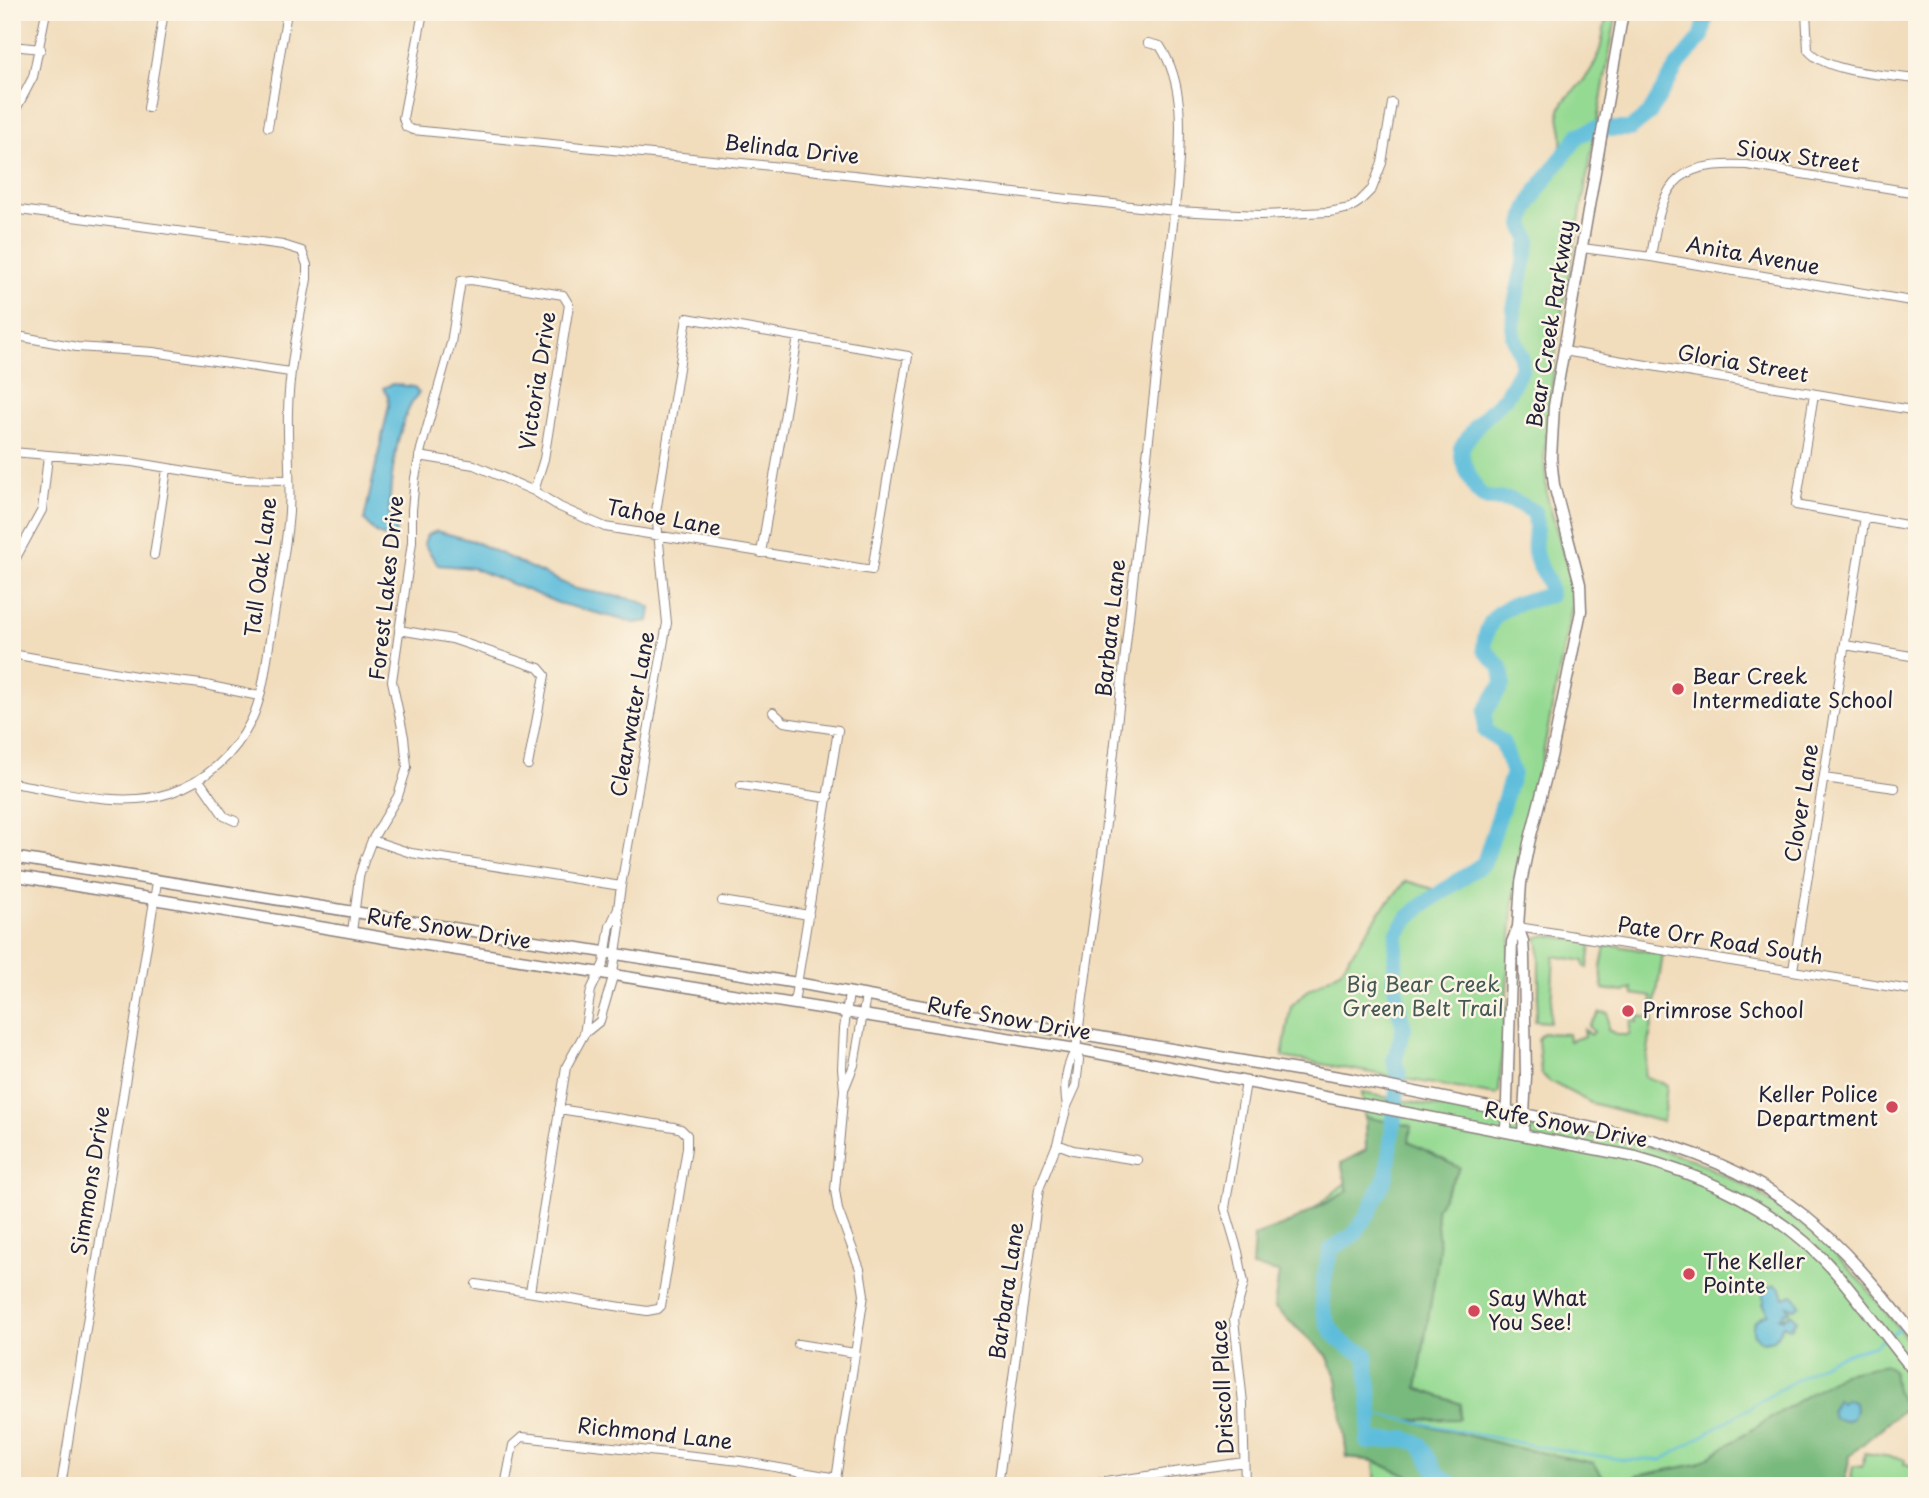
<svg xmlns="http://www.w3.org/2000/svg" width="1929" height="1498" font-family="'Playpen Sans',sans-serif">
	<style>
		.green { fill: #95da93; stroke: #5c7e67; stroke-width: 2 }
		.forest { fill: #78ba7d; stroke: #4d6e5c; stroke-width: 2 }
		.water { fill: #5dbddb; stroke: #40708b; stroke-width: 2 }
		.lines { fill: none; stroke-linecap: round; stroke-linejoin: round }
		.stream { stroke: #5dbddb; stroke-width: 2.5 }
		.river { stroke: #5dbddb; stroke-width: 16 }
		.minor-casing { stroke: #8a7f7b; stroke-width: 10 }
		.major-casing { stroke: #8a7f7b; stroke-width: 13 }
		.minor { stroke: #fff; stroke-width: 8 }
		.major { stroke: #fff; stroke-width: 10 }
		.poi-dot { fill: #d1495b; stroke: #fcf5e5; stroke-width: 2.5 }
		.labels { text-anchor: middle; stroke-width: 5; stroke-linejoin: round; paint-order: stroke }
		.street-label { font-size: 21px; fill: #22223b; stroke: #fcf5e5 }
		.poi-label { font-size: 21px; fill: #22223b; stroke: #fcf5e5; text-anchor: start }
		.park-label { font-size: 21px; fill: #445955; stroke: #fcf5e5 }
	</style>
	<rect width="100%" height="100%" fill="#fcf5e5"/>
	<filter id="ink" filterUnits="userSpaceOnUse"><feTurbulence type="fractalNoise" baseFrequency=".0143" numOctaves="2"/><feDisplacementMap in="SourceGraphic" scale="14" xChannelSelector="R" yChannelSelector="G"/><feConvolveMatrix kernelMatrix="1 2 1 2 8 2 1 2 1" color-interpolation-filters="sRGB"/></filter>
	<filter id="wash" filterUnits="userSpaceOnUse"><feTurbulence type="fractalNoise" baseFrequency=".00686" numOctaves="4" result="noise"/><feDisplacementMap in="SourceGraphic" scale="28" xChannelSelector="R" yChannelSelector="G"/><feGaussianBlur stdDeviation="1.57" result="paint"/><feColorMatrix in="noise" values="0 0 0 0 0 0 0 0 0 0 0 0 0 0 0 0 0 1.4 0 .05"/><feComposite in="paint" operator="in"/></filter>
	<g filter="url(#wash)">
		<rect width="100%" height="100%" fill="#f1dcbb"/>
		<!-- green -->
		<path class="green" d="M1607 12H1617L1557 342 1544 455 1547 496 1571 580 1572 606 1535 794 1516 870 1499 1092 1496 1095 1282 1057 1291 1006 1308 990 1340 971 1380 912 1406 881 1443 892 1484 863 1513 773 1502 742 1485 731V712L1503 683 1501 668 1484 649C1486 606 1515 604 1549 595 1550 575 1537 569 1535 552 1533 537 1539 529 1534 512L1512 500 1485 498 1477 491 1463 463 1461 448C1477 420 1508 403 1519 372 1525 358 1516 350 1513 337 1508 311 1522 268 1528 242 1530 233 1522 226 1527 212 1535 186 1558 168 1562 141 1564 128 1555 118 1562 105 1566 96 1577 89 1583 81 1602 58 1602 41 1607 12Z
			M1546 935 1585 941 1591 945 1588 968 1584 966V961L1554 956 1550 1022 1535 1021 1539 993V944L1536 938Z
			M1613 945 1663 954 1644 1076 1667 1085 1663 1122 1591 1103 1549 1081 1541 1073 1538 1039 1543 1033 1568 1034 1569 1041 1585 1036 1584 1029 1591 1035 1594 1032 1589 1026 1600 1012 1608 1013V1030L1618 1035H1629L1631 1021 1637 1022 1638 1016 1650 1018 1652 997 1633 994 1632 988 1624 992 1603 989 1601 967 1605 947Z
			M1362 1093 1493 1117 1495 1124 1633 1142 1694 1160 1754 1190 1820 1238 1862 1282 1917 1352V1391L1847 1449 1840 1486H1376L1374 1461 1347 1457C1343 1425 1344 1373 1322 1349L1285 1238 1315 1208 1366 1166 1369 1158Z
			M1865 1453 1905 1459 1904 1464 1917 1466 1915 1484 1917 1486H1850L1853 1466 1862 1467Z"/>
		<!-- forest -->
		<path class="forest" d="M1365 1117 1411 1126 1409 1142 1460 1168 1436 1209 1439 1251 1417 1388 1461 1404 1459 1419 1407 1420 1513 1447 1594 1463 1608 1486H1411L1410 1477 1374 1461 1347 1457 1337 1379 1327 1355 1274 1307 1279 1272 1252 1267 1254 1236 1289 1223 1348 1191 1341 1163 1366 1150Z
			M1885 1365 1893 1370 1896 1390 1906 1407 1850 1455 1844 1486H1632L1635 1476 1697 1464 1843 1373Z"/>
		<!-- water -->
		<path class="water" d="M392 384 414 387 419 393C397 417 390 482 389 514L397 526 395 535 385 537 377 534 364 520 389 405 388 396 383 388Z
			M437 531 473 541 576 589 637 600 651 608 649 621 635 623 558 603 473 568 438 565 424 544 427 535Z
			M1774 1285 1781 1289 1784 1298 1793 1295 1800 1305 1795 1309 1787 1306 1790 1311 1784 1312 1783 1317H1778L1783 1319 1791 1313 1797 1320 1792 1324 1794 1326 1790 1328 1783 1325 1774 1340 1763 1342 1754 1335C1749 1322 1758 1318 1768 1313L1763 1303 1765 1301 1763 1294 1767 1288Z
			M1837 1399 1841 1403 1846 1399 1855 1403 1856 1410 1853 1418 1845 1421 1833 1418 1831 1410Z"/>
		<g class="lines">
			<!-- stream -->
			<path class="stream" d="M1908 1323 1917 1318
				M1890 1335 1902 1327
				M1371 1413 1531 1445 1625 1460H1662L1831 1359 1875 1345 1885 1338"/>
			<!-- river -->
			<path class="river" d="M1454 1486 1437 1473 1420 1444 1406 1439 1368 1442 1371 1413 1366 1354C1359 1350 1352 1350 1346 1345 1312 1319 1322 1285 1331 1249L1355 1234 1369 1212 1387 1174 1399 1075 1394 1061 1404 1027 1400 1014 1394 981 1397 934 1408 918 1421 906 1484 863 1513 773 1502 742 1485 731V712L1503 683 1501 668 1484 649C1486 606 1515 604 1550 595 1550 575 1537 569 1535 552 1533 538 1539 529 1534 512L1512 500 1485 498 1477 491 1463 463 1461 448 1477 425 1506 396 1521 369V356L1513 336 1514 308 1529 240 1523 225 1527 209 1538 189 1579 135 1595 129H1630L1649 114 1677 66 1702 36 1707 12"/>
		</g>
	</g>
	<g filter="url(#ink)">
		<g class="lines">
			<defs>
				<path id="minor" d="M423 12 403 118 406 127 413 130 791 168 1175 211 1260 215 1329 212 1350 208 1359 202 1372 189 1382 163 1392 103
					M1806 12 1808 50C1826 73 1888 75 1917 79
					M12 46 41 49
					M148 108 164 12
					M12 117 33 77 46 12
					M268 127 287 12
					M12 209 283 245 302 251 307 265V279C299 323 289 367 288 411 287 444 291 478 289 512 286 552 277 593 271 633 266 662 264 694 251 721 235 754 206 781 170 793 120 809 63 791 12 783
					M1582 248 1651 257 1917 302
					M1651 257C1662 188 1669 161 1747 165L1917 193
					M12 335 77 347 153 352 290 372
					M1564 351 1917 411
					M1814 394 1796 505 1917 527
					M12 452 132 462 234 479 289 480
					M419 456 474 465 534 491 560 507 605 527 872 570 908 356 687 318 656 512 667 623 621 886 618 908 620 926 612 980 600 1021 584 1034
					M761 553 798 337
					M154 555 167 469
					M12 565 42 510 48 456
					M399 630 452 639 539 668 545 675 528 765
					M1845 645 1917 657
					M12 654 136 676 201 684 259 696
					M773 712 784 722 838 730 794 1003
					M1824 778 1895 788
					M199 780 224 816 235 821
					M741 785 828 798
					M372 840 411 853 621 886
					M722 901 809 915
					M1518 927 1917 991
					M352 932 359 877 364 861 372 840 398 796 407 767 404 737 392 681 412 542V510L415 478 421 449 451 343 461 281 471 280 563 295 569 305 544 459 534 491
					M1793 970 1865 517
					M845 1087 854 1065 866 996
					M1067 1106C1063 1086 1066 1066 1076 1049L1104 841 1177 188C1180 142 1187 87 1160 46L1148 43
					M1057 1144 1073 1150 1137 1160
					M476 1284 647 1311 658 1309 661 1306 687 1148V1135L681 1129 674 1127 559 1109
					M530 1292 566 1067 584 1034 591 990 604 963 610 926 617 911
					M798 1344 855 1353
					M61 1486 157 882
					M505 1486 513 1445 522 1437 740 1461 837 1478
					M835 1486 864 1295 860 1269 838 1210 835 1190 844 1090 842 1068 844 1029 849 993
					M998 1486 1039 1189 1057 1144 1067 1106 1076 1086 1079 1060 1076 1049
					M1077 1486 1244 1462
					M1245 1486 1243 1403 1234 1319 1244 1283 1238 1252 1225 1208 1246 1082"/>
				<path id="major" d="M12 857 797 983 1010 1022 1351 1079 1652 1140C1781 1177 1836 1235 1917 1338
					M12 875 420 944 1076 1049 1636 1157C1712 1178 1785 1213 1837 1274 1865 1307 1890 1342 1917 1375
					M1518 927 1523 941 1524 957 1526 1076 1523 1135
					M1506 1132 1512 942 1518 927 1521 883 1529 843 1551 757 1581 611 1580 584 1554 485 1551 458 1554 406 1623 12"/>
			</defs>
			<!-- minor casing -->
			<use href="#minor" class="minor-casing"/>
			<!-- major casing -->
			<use href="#major" class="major-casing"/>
			<!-- minor -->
			<use href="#minor" class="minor"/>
			<!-- major -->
			<use href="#major" class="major"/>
		</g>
	</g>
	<!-- markers -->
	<g class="poi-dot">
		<circle cx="1678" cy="689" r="7"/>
		<circle cx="1628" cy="1011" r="7"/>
		<circle cx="1892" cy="1107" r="7"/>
		<circle cx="1689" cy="1274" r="7"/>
		<circle cx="1474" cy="1311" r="7"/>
	</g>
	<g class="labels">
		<!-- street labels -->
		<g class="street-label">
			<text transform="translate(792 150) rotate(6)" y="7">Belinda Drive</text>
			<text transform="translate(1798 157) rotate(8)" y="7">Sioux Street</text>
			<text transform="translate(1753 256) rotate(10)" y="7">Anita Avenue</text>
			<text transform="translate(1551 324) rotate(-81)" y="7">Bear Creek Parkway</text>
			<text transform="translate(1743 364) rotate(10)" y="7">Gloria Street</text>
			<text transform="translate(538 381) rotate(-81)" y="7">Victoria Drive</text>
			<text transform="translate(664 518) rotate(11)" y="7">Tahoe Lane</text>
			<text transform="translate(261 567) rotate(-83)" y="7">Tall Oak Lane</text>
			<text transform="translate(387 588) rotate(-84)" y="7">Forest Lakes Drive</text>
			<text transform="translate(1111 628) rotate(-84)" y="7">Barbara Lane</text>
			<text transform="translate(633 714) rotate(-80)" y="7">Clearwater Lane</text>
			<text transform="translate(1802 803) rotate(-81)" y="7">Clover Lane</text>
			<text transform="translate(449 929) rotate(9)" y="7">Rufe Snow Drive</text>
			<text transform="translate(1720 941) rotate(9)" y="7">Pate Orr Road South</text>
			<text transform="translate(1009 1019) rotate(10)" y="7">Rufe Snow Drive</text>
			<text transform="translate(1566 1125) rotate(11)" y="7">Rufe Snow Drive</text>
			<text transform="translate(91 1181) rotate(-81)" y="7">Simmons Drive</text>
			<text transform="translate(1007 1291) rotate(-82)" y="7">Barbara Lane</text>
			<text transform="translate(1223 1387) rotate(-93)" y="7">Driscoll Place</text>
			<text transform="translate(655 1434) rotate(6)" y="7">Richmond Lane</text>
		</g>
		<!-- poi labels -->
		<g class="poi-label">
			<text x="1692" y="684">Bear Creek<tspan x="1692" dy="24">Intermediate School</tspan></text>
			<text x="1642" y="1018">Primrose School</text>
			<text x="1878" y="1102" text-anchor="end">Keller Police<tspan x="1878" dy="24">Department</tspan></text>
			<text x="1703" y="1269">The Keller<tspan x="1703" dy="24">Pointe</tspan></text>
			<text x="1488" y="1306">Say What<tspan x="1488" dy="24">You See!</tspan></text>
		</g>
		<!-- park labels -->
		<g class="park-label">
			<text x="1423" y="992">Big Bear Creek<tspan x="1423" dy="24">Green Belt Trail</tspan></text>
		</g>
	</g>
	<!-- margin -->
	<rect width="1929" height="1498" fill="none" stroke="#fcf5e5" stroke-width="42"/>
</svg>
